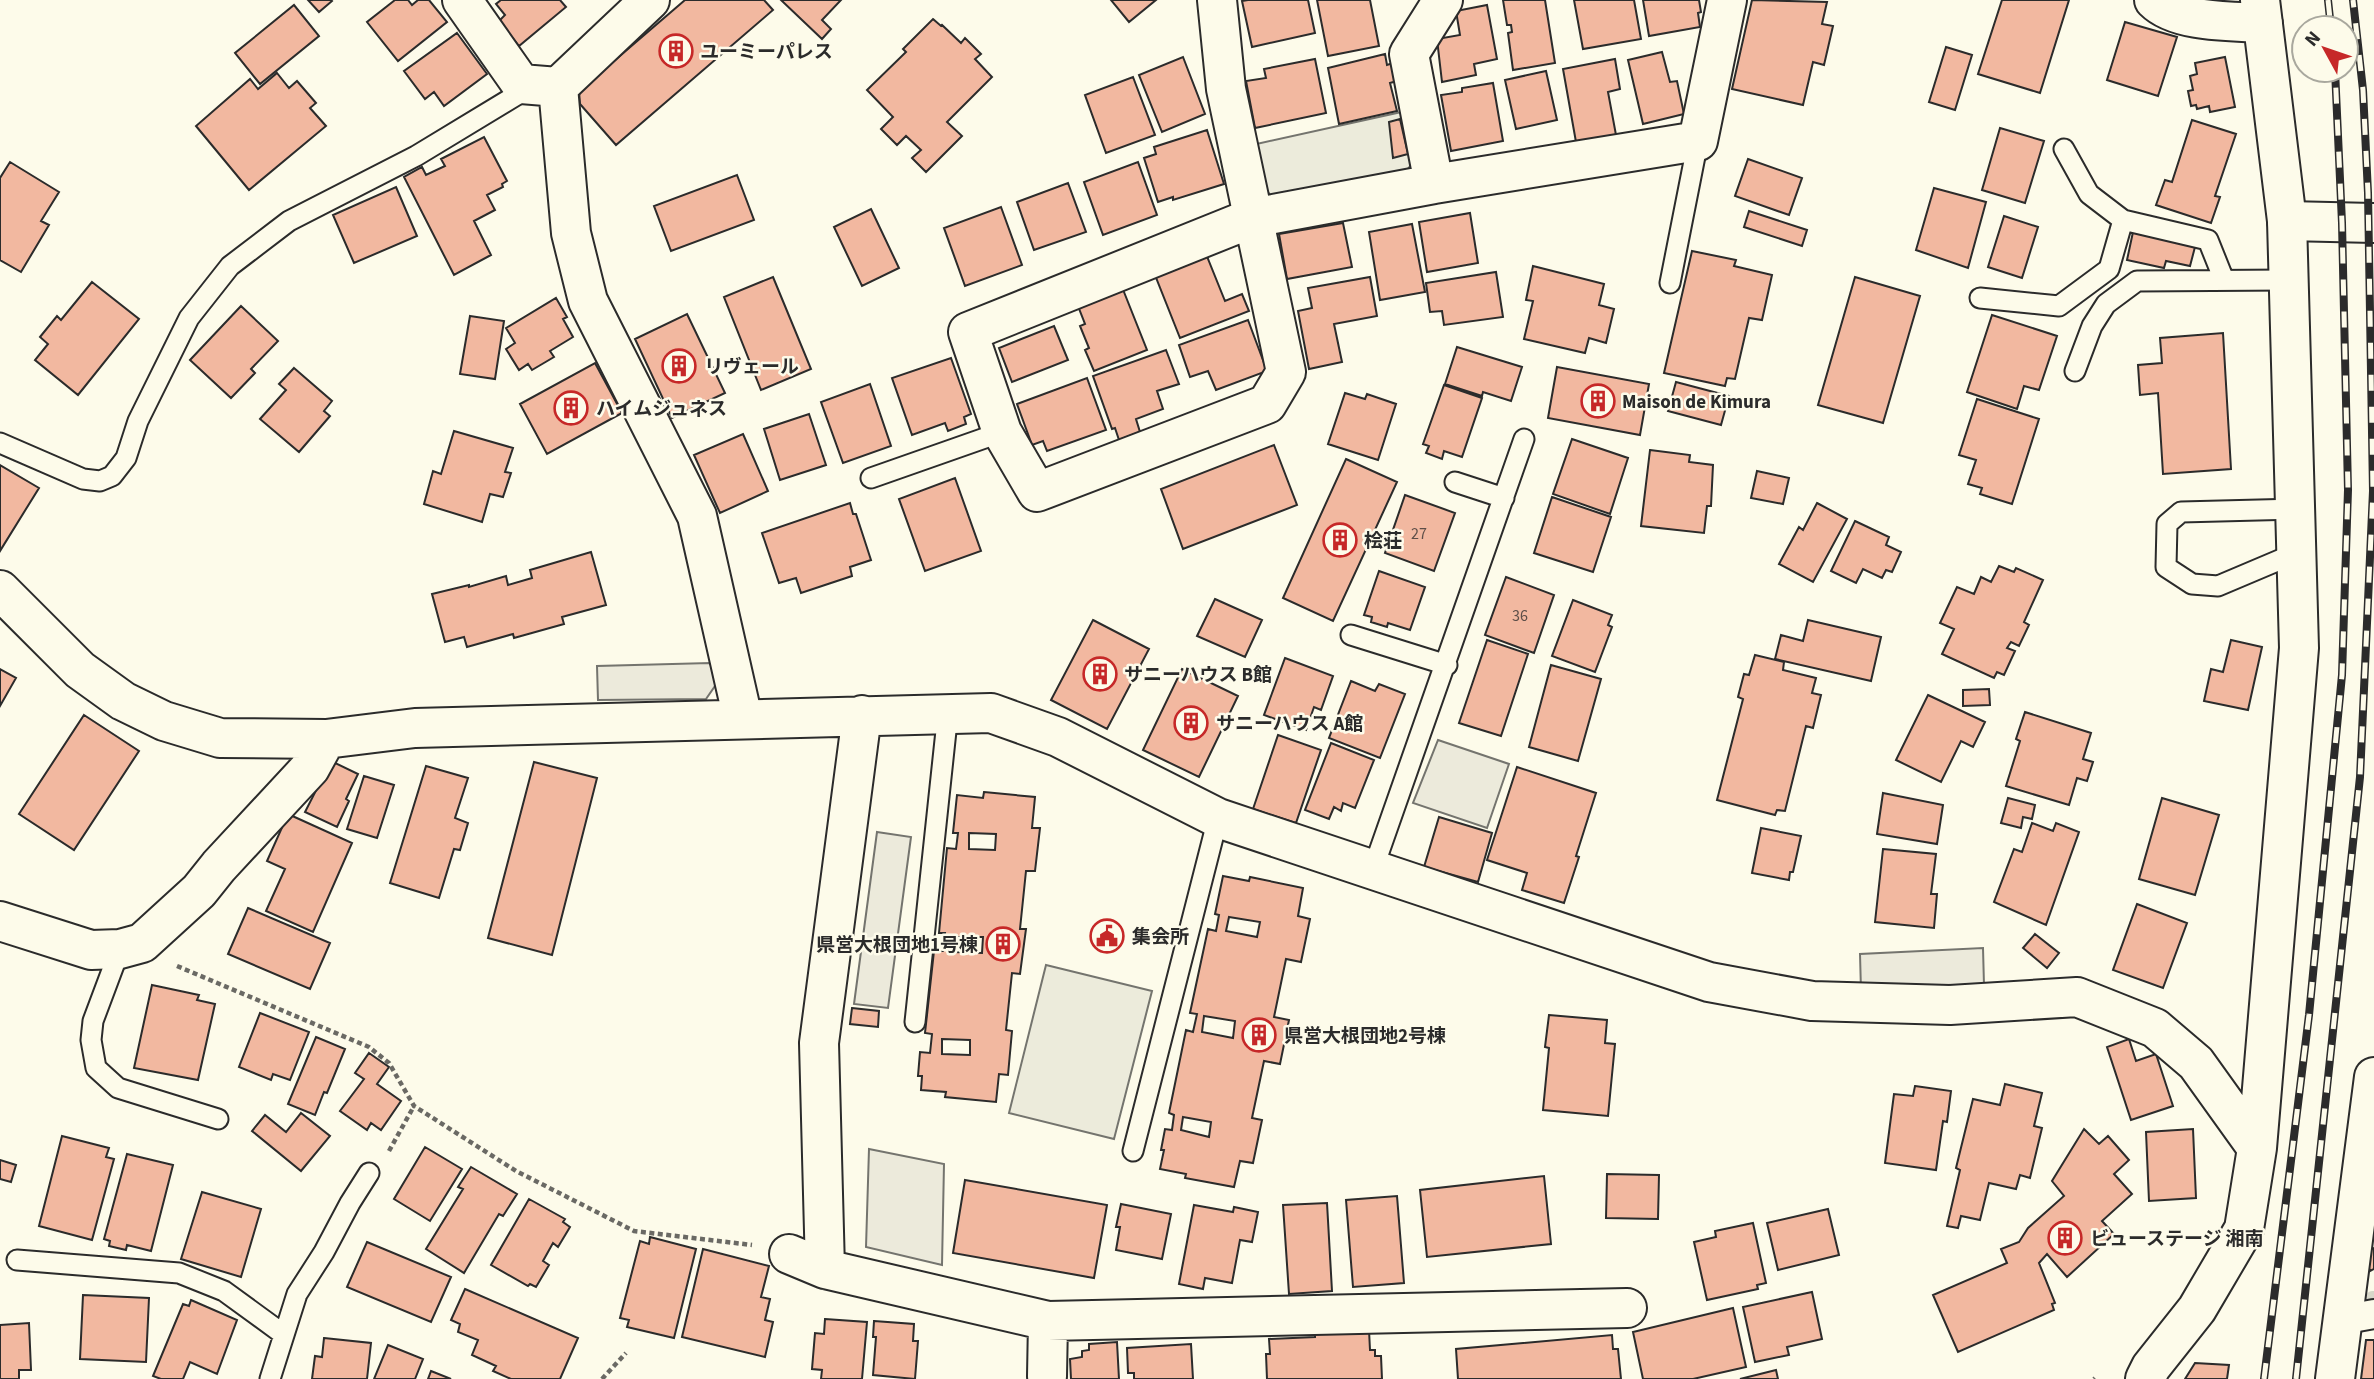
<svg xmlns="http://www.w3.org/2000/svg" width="2374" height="1379" font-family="'Source Sans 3','Noto Sans JP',sans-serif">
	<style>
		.green { fill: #ecebdb; stroke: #74746e; stroke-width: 2 }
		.parking { fill: #eceadb; stroke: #74746e; stroke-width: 2 }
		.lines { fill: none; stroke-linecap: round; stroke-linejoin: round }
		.stream { stroke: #d8d7c9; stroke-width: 12 }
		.building { fill: #f2b8a0; stroke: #2b2b2b; stroke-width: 2; fill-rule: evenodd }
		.service-casing { stroke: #2b2b2b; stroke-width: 23 }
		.pedestrian-casing { stroke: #2b2b2b; stroke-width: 32 }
		.minor-casing { stroke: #2b2b2b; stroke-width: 42 }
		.tertiary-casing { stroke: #2b2b2b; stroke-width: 42 }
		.path { stroke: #6a6964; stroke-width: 4.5; stroke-dasharray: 5 3.5; stroke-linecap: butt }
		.service { stroke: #fdfbea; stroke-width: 19 }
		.pedestrian { stroke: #fdfbea; stroke-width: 28 }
		.minor { stroke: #fdfbea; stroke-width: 38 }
		.tertiary { stroke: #fdfbea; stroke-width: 38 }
		.rail-casing { stroke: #2b2b2b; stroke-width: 8 }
		.rail { stroke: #fdfbea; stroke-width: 5; stroke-dasharray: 16; stroke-linecap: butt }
		.labels { text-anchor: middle; stroke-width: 5; stroke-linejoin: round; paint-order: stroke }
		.number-label { font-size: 16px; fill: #5d4e48 }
		.poi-label { font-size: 19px; font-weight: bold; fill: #2b2b2b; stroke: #fdfbea; text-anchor: start }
	</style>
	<rect width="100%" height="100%" fill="#fdfbea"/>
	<!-- green -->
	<path class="green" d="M1406 111 1414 161 1403 175 1276 199 1259 185 1252 145Z
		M1046 965 1152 991 1114 1139 1009 1113Z"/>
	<!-- parking -->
	<path class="parking" d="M710 663 717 683 706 699 598 700 597 666Z
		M1438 740 1509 764 1487 828 1413 803Z
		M877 832 911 837 888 1008 854 1004Z
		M1983 948 1984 985 1861 991 1860 954Z
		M869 1149 944 1164 942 1265 866 1247Z"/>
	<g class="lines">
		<!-- stream -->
		<path class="stream" d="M2372 1297H2374"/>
	</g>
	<!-- building -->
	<path class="building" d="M308 0H331L332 1 319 12Z
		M395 0H408L412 5 418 0H429L447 22 398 61 367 22Z
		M501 0H560L566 7 519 46 499 21 505 15 496 4Z
		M685 0H764L773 10 616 145 580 104 579 91Z
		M781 0H841L822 20 831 29 822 39Z
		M1111 0H1156L1129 22Z
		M1248 0H1308L1315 33 1252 47 1242 1Z
		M1317 0H1370L1379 46 1328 56Z
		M1503 0H1545L1555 63 1513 70 1508 33 1512 32 1511 25H1507Z
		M1574 0H1634L1641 39 1583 49Z
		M1643 0H1699L1701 12 1698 13 1700 27 1649 36Z
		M1752 0 1827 2 1822 24 1833 26 1824 65 1813 62 1803 105 1732 89Z
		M2002 0H2069L2040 93 1978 74Z
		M294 5 319 36 260 84 235 53Z
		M1487 5 1497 59 1474 64 1476 75 1442 82 1437 39 1460 35 1456 11Z
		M933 19 941 26 942 25 961 43 965 38 981 54 975 59 992 77 947 122 962 136 926 172 912 158 921 150 906 136 897 145 881 129 893 117 867 90 906 52 903 49Z
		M2125 22 2177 37 2158 96 2107 80Z
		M457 33 487 74 444 106 434 92 425 99 404 71Z
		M1946 47 1972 55 1955 110 1929 102Z
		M1662 52 1670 82 1677 81 1684 114 1643 124 1628 60Z
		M1385 54 1387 65 1393 63 1397 81 1390 83 1397 111 1339 124 1328 68Z
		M1183 57 1205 114 1162 132 1139 75Z
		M2225 57 2235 107 2210 112 2209 106 2197 109 2196 105 2191 106 2188 91 2193 90 2190 76 2197 74 2195 63Z
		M1315 59 1326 113 1255 128 1246 81 1266 78 1264 69Z
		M1615 59 1620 89 1608 92 1616 135 1576 142 1563 69Z
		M1546 71 1557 120 1516 129 1505 80Z
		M277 73 289 88 297 81 316 103 310 108 326 126 249 190 196 126 250 79 258 89Z
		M1133 77 1155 135 1106 153 1085 95Z
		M1493 83 1503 141 1451 151 1441 95 1462 92V88Z
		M1400 119 1408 154 1393 158 1389 122Z
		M2192 120 2236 134 2215 196 2220 197 2211 223 2156 205 2165 180 2172 182Z
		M2000 128 2044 141 2025 203 1982 190Z
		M1207 130 1224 184 1173 200V197L1158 202 1144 158 1156 154 1154 147Z
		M484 137 507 181 502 184 503 187 487 195 495 210 474 221 491 255 454 275 404 177 422 167 426 175 445 166 441 159Z
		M1748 159 1802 178 1789 215 1735 196Z
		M10 162 59 192 41 221 49 225 21 272 0 260V178Z
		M1138 162 1157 215 1103 235 1084 182Z
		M737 175 754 220 671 251 654 206Z
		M1068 183 1086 232 1034 250 1017 202Z
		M396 187 417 236 354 263 333 215Z
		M1934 188 1986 202 1968 268 1916 250Z
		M1001 207 1022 265 965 286 944 228Z
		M871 209 899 268 862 286 834 227Z
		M1749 211 1807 230 1802 246 1744 227Z
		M1470 213 1478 263 1427 272 1419 222Z
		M2004 216 2038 227 2022 278 1988 267Z
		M1343 223 1352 267 1287 279 1279 234Z
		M1412 224 1425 292 1380 300 1369 232Z
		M2133 232 2185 241 2184 244 2195 247 2190 266 2166 261 2164 268 2127 260Z
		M1692 251 1736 260 1734 266 1772 275 1762 320 1749 318 1735 379 1727 378 1725 386 1664 373Z
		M1206 254 1225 301 1242 294 1249 311 1180 338 1155 275Z
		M1533 266 1604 284 1599 305 1614 309 1606 343 1589 338 1585 353 1524 339 1533 301 1526 300Z
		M1496 272 1503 317 1444 325 1442 311 1430 312 1426 283Z
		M773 277 811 369 761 390 724 297Z
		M1370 277 1377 316 1334 324 1342 362 1309 369 1298 311 1312 308 1308 288Z
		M1855 277 1920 296 1883 423 1818 405Z
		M92 282 139 319 78 395 35 360 48 344 40 337 57 316 61 320Z
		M1122 287 1147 350 1094 371 1085 350 1089 348 1080 326 1085 324 1078 306Z
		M556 298 567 317 563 319 573 337 550 351 554 357 532 370 528 364 519 370 506 349 515 343 506 328Z
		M241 306 278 341 251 369 255 373 231 398 190 360Z
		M687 314 725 393 672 418 635 339Z
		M1992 315 2057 336 2039 390 2024 386 2017 409 1967 392Z
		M470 316 504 321 495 379 460 374Z
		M1248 320 1267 371 1216 390 1208 371 1190 377 1179 345Z
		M1054 326 1068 360 1012 382 999 348Z
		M2223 333 2231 469 2163 474 2158 393 2140 395 2138 365 2162 363 2160 338Z
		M1457 347 1522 367 1511 401 1483 392 1482 396 1445 384Z
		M1166 350 1179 384 1157 391 1163 409 1136 419 1140 432 1119 440 1115 428 1112 429 1093 376Z
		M951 358 971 414 964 417 966 424 948 431 945 423 912 435 892 378Z
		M595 363 622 413 547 454 520 404Z
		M1557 367 1649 384 1640 435 1548 418Z
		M294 368 332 401 324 411 330 416 299 452 260 419 286 390 279 384Z
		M1087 378 1106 430 1047 451 1043 441 1032 445 1017 404Z
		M1676 382 1729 396 1721 425 1668 411Z
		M870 384 891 446 843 463 821 402Z
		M1444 385 1482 398 1462 457 1444 451 1442 459 1426 453 1429 446 1423 444Z
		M1345 393 1365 399 1367 394 1396 404 1378 460 1328 444Z
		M1977 399 2039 419 2012 504 1980 494 1982 488 1968 484 1976 460 1959 455Z
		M809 414 826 465 780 480 764 429Z
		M454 431 513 448 505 472 511 473 503 497 490 494 482 522 424 504 433 471 441 474Z
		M743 434 768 491 720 513 694 455Z
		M1572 439 1628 458 1610 514 1553 494Z
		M1274 445 1297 505 1183 549 1161 489Z
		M1650 450 1690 455 1689 462 1713 465 1711 506H1707L1704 533 1641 526Z
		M1346 459 1397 482 1333 621 1283 598Z
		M0 465 39 488 0 551Z
		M1757 471 1789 478 1783 504 1751 498Z
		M955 478 981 551 925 571 899 499Z
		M1405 495 1455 513 1434 571 1385 553Z
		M1552 497 1611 517 1593 572 1534 553Z
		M850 503 853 514H856L871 560 850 567 852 576 801 593 796 578 779 583 762 533Z
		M1817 503 1847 519 1813 582 1779 564 1799 527 1803 530Z
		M1855 521 1889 537 1886 545 1901 552 1892 572 1886 570 1882 578 1863 569 1856 583 1831 571Z
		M591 552 606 605 562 617 564 624 514 638 513 634 467 647 464 637 445 642 432 594 469 585V587L506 576 508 585 532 578 530 570Z
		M1999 566 2014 572 2016 568 2043 580 2024 622 2029 625 2019 646 2011 642 2007 648 2015 651 2004 675 1997 672 1994 678 1942 654 1954 629 1940 623 1957 587 1974 594 1981 577 1991 582Z
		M1379 571 1425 587 1410 630 1388 623 1387 627 1371 622 1372 617 1364 615Z
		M1506 577 1554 595 1534 653 1485 635Z
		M1215 599 1262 620 1245 657 1197 636Z
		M1573 600 1612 615 1608 625 1612 627 1595 672 1552 656Z
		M1093 620 1149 649 1107 729 1051 700Z
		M1808 620 1881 637 1871 681 1775 659 1781 635 1803 641Z
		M1487 640 1528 654 1501 736 1459 723Z
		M2231 640 2262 647 2248 710 2204 701 2211 669 2223 672Z
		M1755 655 1784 662 1783 670 1816 678 1812 693 1821 695 1813 728 1806 726 1785 811 1777 810 1775 815 1717 800 1743 699 1738 697 1744 674 1749 675Z
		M1285 658 1333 676 1321 710 1314 707 1306 730 1264 715Z
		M1551 665 1601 679 1578 761 1529 747Z
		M0 669 16 678 0 706Z
		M1182 669 1238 696 1199 777 1143 750Z
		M1351 681 1375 691 1379 684 1405 694 1380 758 1329 738Z
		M1989 689 1990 705 1963 706V690Z
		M1928 695 1985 722 1973 747 1961 741 1941 782 1896 760Z
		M2025 712 2091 733 2083 759 2093 762 2087 781 2077 778 2069 805 2006 786 2020 741 2016 739Z
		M84 715 139 751 74 850 19 814Z
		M1278 735 1321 750 1296 823 1253 809Z
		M1331 743 1374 760 1355 808 1343 803 1341 811 1334 807 1329 819 1305 810Z
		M331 761 358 774 346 799 349 801 337 827 305 812Z
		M534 762 597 778 552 955 488 938Z
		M426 766 468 778 455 818 468 823 460 850 454 849 439 898 390 883Z
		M1517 767 1596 793 1576 856 1579 857 1564 903 1522 890 1527 873 1487 860Z
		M364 776 394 785 377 838 347 829Z
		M984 792 1035 797 1032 828H1040L1035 871H1026L1020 929H1026L1020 974 1012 973 1006 1030 1012 1031 1008 1075 999 1074 996 1102 945 1097 946 1092 921 1090 922 1076H918L920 1052 930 1053 932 1034 925 1033 934 951H943L945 933H939L947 848 956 849 958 833H953L957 795 983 798ZM969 833 996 834 995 850 969 849ZM954 937H983L982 953 953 952ZM942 1039 970 1040V1055L942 1054Z
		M1883 793 1943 805 1937 844 1877 834Z
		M2008 798 2035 805 2032 819 2023 817 2021 828 2001 823Z
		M2162 798 2219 815 2195 895 2139 879Z
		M288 814 352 843 313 932 266 911 285 869 267 861Z
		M1439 817 1492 833 1478 882 1424 867Z
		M2032 823 2053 831 2056 823 2079 832 2046 925 1994 902 2014 849 2022 852Z
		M1761 828 1801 836 1793 872H1790L1789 880 1752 873Z
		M1883 849 1936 854 1931 894H1937L1934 928 1875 922Z
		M1223 876 1249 881 1250 877 1303 888 1298 916 1310 919 1301 962 1286 959 1274 1017 1289 1020 1280 1064 1264 1061 1252 1118 1262 1120 1253 1163 1240 1161 1234 1187 1185 1178 1186 1174 1160 1169 1164 1150H1161L1165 1129 1172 1130 1174 1115 1169 1113 1186 1030 1193 1032 1197 1014 1190 1013 1208 929 1216 931 1219 915 1215 914ZM1229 917 1260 922 1257 937 1226 931ZM1204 1016 1235 1021 1233 1038 1202 1032ZM1183 1117 1211 1122 1209 1137 1181 1130Z
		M2137 904 2187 923 2163 988 2113 970Z
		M248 908 330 943 310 989 228 954Z
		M2035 934 2059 953 2047 968 2023 948Z
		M152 985 199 995 197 1000 215 1004 198 1080 134 1068Z
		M852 1008 879 1011 878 1027 850 1024Z
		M260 1013 309 1032 290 1080 273 1074 271 1080 239 1067Z
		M1549 1015 1607 1020 1605 1043 1615 1044 1608 1116 1543 1110 1549 1048 1545 1047Z
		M316 1037 345 1049 327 1093 324 1092 315 1115 288 1104Z
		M2129 1039 2136 1061 2156 1054 2173 1106 2131 1120 2107 1047Z
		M369 1053 389 1067 377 1084 401 1101 381 1130 371 1123 367 1130 340 1111 364 1079 355 1073Z
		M2005 1084 2042 1093 2034 1126 2042 1128 2030 1178 2020 1175 2016 1189 1989 1183 1980 1220 1961 1216 1958 1228 1947 1226 1960 1170 1956 1168 1973 1099 2000 1105Z
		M1915 1086 1951 1091 1947 1122 1943 1121 1936 1170 1885 1163 1894 1094 1913 1096Z
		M301 1113 330 1136 301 1171 252 1131 265 1115 286 1132Z
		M2084 1129 2099 1144 2108 1136 2129 1160 2114 1174 2132 1194 2102 1221 2114 1234 2067 1277 2047 1254 2039 1263 2055 1303 2052 1304 2054 1310 1958 1352 1933 1295 2007 1263 2001 1249 2019 1242 2028 1228 2064 1196 2052 1181Z
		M2193 1129 2196 1198 2149 1201 2146 1132Z
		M62 1136 109 1148 106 1157 114 1159 92 1240 39 1226Z
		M425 1147 462 1169 430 1221 394 1199Z
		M127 1154 173 1165 151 1251 127 1245 126 1250 109 1246 110 1241 104 1239Z
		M0 1160 16 1165 11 1182 0 1179Z
		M471 1167 517 1194 503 1216 499 1214 464 1273 426 1249 463 1189 458 1187Z
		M1607 1174 1659 1175 1658 1219 1606 1218Z
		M1544 1176 1551 1244 1427 1257 1420 1190Z
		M965 1180 1107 1205 1094 1278 953 1253Z
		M202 1192 261 1209 241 1277 181 1259Z
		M1397 1196 1404 1283 1353 1287 1346 1200Z
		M529 1199 565 1219 563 1222 570 1227 558 1247 553 1243 543 1261 549 1265 536 1287 530 1284 528 1286 491 1265Z
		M1327 1203 1332 1291 1289 1294 1283 1205Z
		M1121 1204 1171 1214 1162 1259 1116 1250 1120 1227H1116Z
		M1194 1205 1233 1212 1234 1207 1258 1212 1252 1242 1240 1240 1232 1283 1205 1278 1203 1289 1179 1284Z
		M1828 1209 1839 1255 1778 1270 1767 1223Z
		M1753 1223 1766 1283 1757 1285 1758 1289 1707 1300 1694 1242 1716 1237 1715 1231Z
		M650 1237 696 1249 674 1338 627 1327 629 1320 620 1318 640 1241 649 1244Z
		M367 1242 451 1277 431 1322 347 1287Z
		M2374 1248V1269L2370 1271 2363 1252Z
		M703 1249 769 1266 761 1297 770 1299 765 1320 773 1322 765 1357 682 1337Z
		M465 1289 578 1338 560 1379H511L493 1371 496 1366 472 1355 478 1340 458 1332 460 1324 451 1320Z
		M1812 1292 1822 1339 1787 1347 1789 1355 1755 1362 1743 1307Z
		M83 1295 149 1298 146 1362 80 1359Z
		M191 1300 237 1320 217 1374 190 1362 183 1379H161L153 1376 183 1304 189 1306Z
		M1733 1308 1746 1367 1693 1379H1643L1633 1332Z
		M825 1319 867 1322 862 1379H821L822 1370 812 1369 815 1333 824 1334Z
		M874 1321 914 1324 913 1341H918L915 1379 873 1375 876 1337H873Z
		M29 1323 31 1370H19V1379H0V1325Z
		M1369 1330 1370 1350H1375V1356H1381L1382 1379H1267L1266 1354H1270L1269 1339 1315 1337V1333Z
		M1612 1335 1613 1349H1618L1621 1379H1458L1456 1349Z
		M324 1338 371 1343 367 1379H312L315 1356 322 1357Z
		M2366 1340H2374V1379H2361Z
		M1117 1342 1119 1379H1071L1070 1359 1082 1357V1351L1089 1350V1344Z
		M1191 1344 1193 1379H1134V1373H1128L1127 1348Z
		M388 1345 423 1359 415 1379H374Z
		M2195 1363 2229 1365 2227 1379H2185Z
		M1776 1370 1778 1379H1740Z
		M431 1371 451 1379H428Z"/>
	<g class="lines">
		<defs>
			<path id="service" d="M2064 149 2089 194 2123 220 2208 240 2224 280
				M1670 283 1698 141
				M1980 298 2059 306 2109 269 2123 220
				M2075 371 2092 326 2106 304 2137 281 2289 280
				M0 443 83 479 100 481 112 476 126 458 138 421 189 318 230 266 289 221 416 156 520 93 521 84
				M871 478 1002 432
				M1455 482 1504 498
				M2295 509 2181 512 2167 524 2166 567 2192 584 2218 586 2296 553
				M1351 635 1447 665
				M1373 869 1524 439
				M120 949 93 1021 91 1040 96 1068 118 1088 218 1119
				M915 1022 948 712
				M1133 1151 1218 818
				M17 1260 179 1273 224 1291 283 1334
				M270 1379 297 1294 324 1252 350 1203 369 1173"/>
			<path id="pedestrian" d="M2341 1320 2374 1314"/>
			<path id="minor" d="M462 0 521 84 558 87 650 0
				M1217 0 1226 89 1286 372 1267 404 1037 492 1002 432 968 332 1252 218 1434 184 1698 141 1727 0
				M2154 0C2177 23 2232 21 2263 23
				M558 87 571 233 588 301 697 516 743 719
				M1434 184 1409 54 1443 0
				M0 590 80 670 123 701 164 721 220 738 326 739 415 728 991 713 1058 737 1218 818 1709 982 1812 1001 1950 1005 2077 997 2155 1028 2196 1063 2257 1148
				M862 715 819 1043 825 1269 1048 1321 1627 1308
				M0 921 91 950 120 949 142 943 199 891 219 866 310 768 326 739
				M789 1254 825 1269
				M1047 1376 1048 1321
				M2145 1379 2151 1367 2197 1309 2244 1229 2257 1148 2299 648 2287 221 2260 0
				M2335 1379 2374 1077"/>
			<path id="tertiary" d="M2287 221 2374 223"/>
		</defs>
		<!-- service casing -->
		<use href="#service" class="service-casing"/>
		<!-- pedestrian casing -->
		<use href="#pedestrian" class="pedestrian-casing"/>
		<!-- minor casing -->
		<use href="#minor" class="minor-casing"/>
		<!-- tertiary casing -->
		<use href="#tertiary" class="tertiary-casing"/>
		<!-- path -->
		<path class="path" d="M177 966 369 1047 389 1063 414 1106 516 1171 634 1231 752 1245
			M389 1151 414 1106
			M602 1379 626 1353
			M2094 1379 2095 1378"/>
		<!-- service -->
		<use href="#service" class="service"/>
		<!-- pedestrian -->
		<use href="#pedestrian" class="pedestrian"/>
		<!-- minor -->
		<use href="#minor" class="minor"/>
		<!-- tertiary -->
		<use href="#tertiary" class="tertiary"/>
		<defs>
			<path id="rail" d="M2328 0 2331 28
				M2264 1379 2309 1015 2342 675 2348 490 2342 223 2335 70
				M2296 1379 2360 777 2373 491 2368 193 2363 90 2353 0"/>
		</defs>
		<!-- rail casing -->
		<use href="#rail" class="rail-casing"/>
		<!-- rail -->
		<use href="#rail" class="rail"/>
	</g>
	<!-- icons -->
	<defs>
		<symbol id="building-ring" viewBox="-11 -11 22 22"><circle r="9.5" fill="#fdfbea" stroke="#c62828" stroke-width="1.5"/><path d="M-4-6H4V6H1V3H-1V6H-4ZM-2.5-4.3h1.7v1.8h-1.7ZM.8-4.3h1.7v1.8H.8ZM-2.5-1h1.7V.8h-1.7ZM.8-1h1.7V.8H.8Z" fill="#c62828"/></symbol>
		<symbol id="civic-ring" viewBox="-11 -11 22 22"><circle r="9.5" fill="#fdfbea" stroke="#c62828" stroke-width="1.5"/><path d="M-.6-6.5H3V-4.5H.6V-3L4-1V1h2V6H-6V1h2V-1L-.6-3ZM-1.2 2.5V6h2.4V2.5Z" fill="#c62828"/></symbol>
	</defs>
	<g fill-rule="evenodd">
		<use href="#building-ring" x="657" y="32" width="38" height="38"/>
		<use href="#building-ring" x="660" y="347" width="38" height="38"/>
		<use href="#building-ring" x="1579" y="382" width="38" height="38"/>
		<use href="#building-ring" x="552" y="389" width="38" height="38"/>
		<use href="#building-ring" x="1321" y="521" width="38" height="38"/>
		<use href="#building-ring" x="1081" y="655" width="38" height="38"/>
		<use href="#building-ring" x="1172" y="704" width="38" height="38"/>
		<use href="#civic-ring" x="1088" y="917" width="38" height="38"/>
		<use href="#building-ring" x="984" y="925" width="38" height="38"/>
		<use href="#building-ring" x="1240" y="1016" width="38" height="38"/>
		<use href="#building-ring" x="2046" y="1219" width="38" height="38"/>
	</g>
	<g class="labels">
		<!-- number labels -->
		<g class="number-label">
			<text x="1419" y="539">27</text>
			<text x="1520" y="621">36</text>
		</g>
		<!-- poi labels -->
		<g class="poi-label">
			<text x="700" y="58">ユーミーパレス</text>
			<text x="704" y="373">リヴェール</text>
			<text x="1622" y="408">Maison de Kimura</text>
			<text x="596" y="415">ハイムジュネス</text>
			<text x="1364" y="547">桧荘</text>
			<text x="1124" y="681">サニーハウス B館</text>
			<text x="1216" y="730">サニーハウス A館</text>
			<text x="1132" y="943">集会所</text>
			<text x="978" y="951" text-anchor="end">県営大根団地1号棟</text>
			<text x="1284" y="1042">県営大根団地2号棟</text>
			<text x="2090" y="1245">ビューステージ 湘南</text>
		</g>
	</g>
	<!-- north arrow -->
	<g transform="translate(2325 49) rotate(310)"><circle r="33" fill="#fdfbea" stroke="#a9a89e" stroke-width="2"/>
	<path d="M0-5L12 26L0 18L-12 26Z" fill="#c62828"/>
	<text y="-10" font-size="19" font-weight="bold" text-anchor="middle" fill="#2b2b2b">N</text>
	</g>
</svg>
